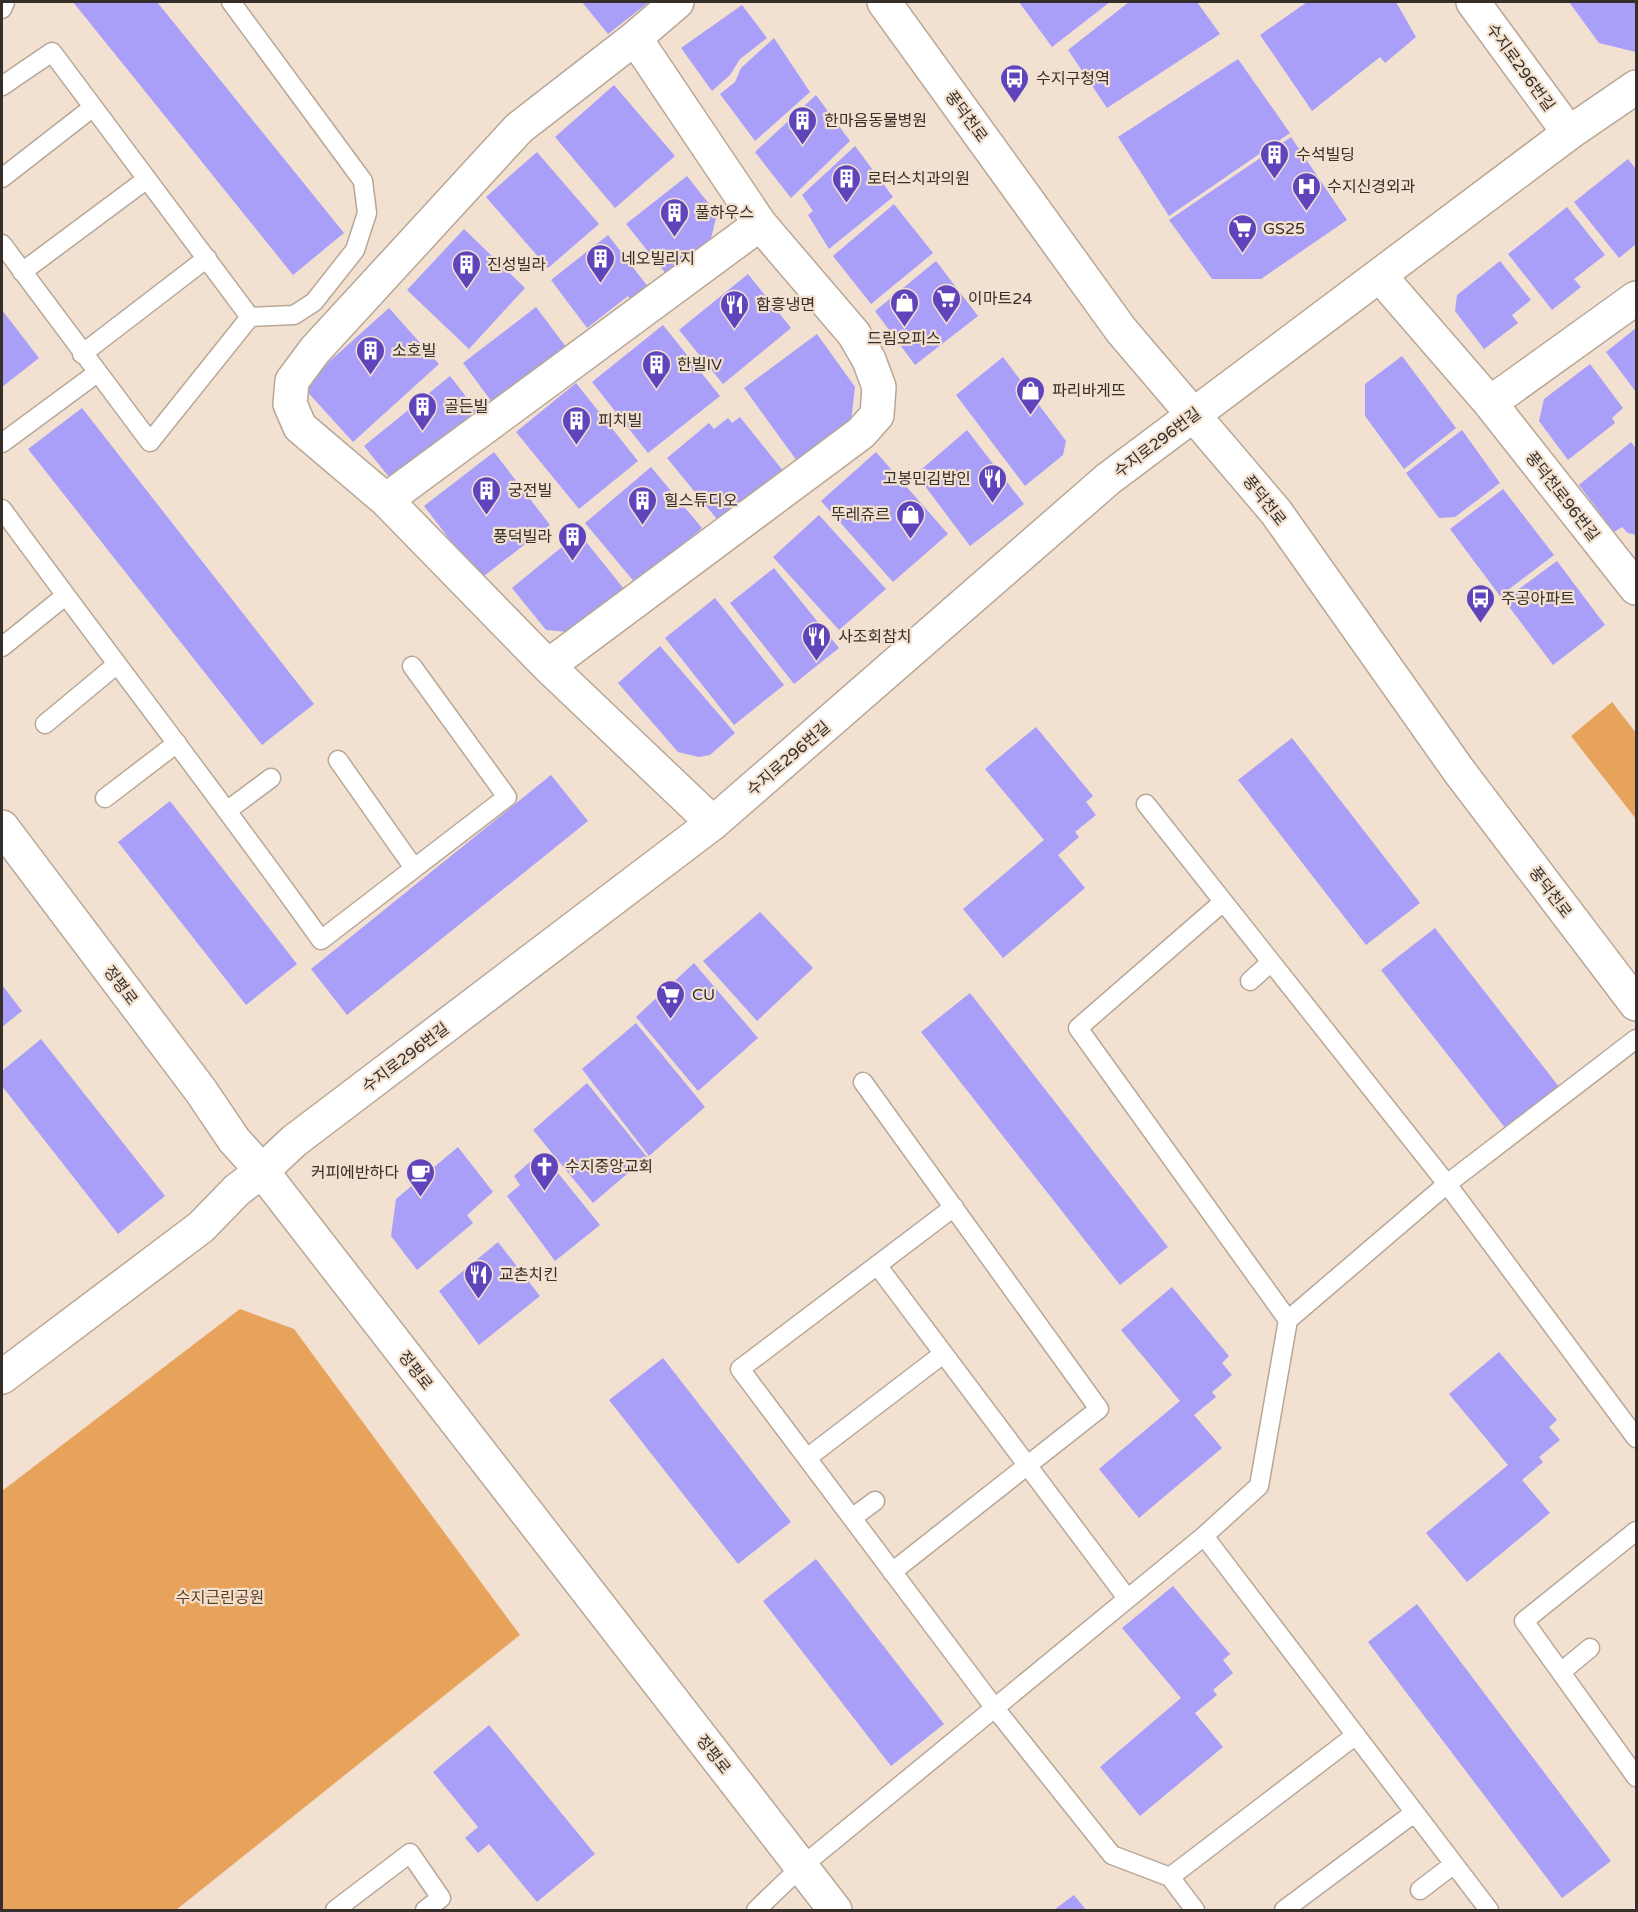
<svg xmlns="http://www.w3.org/2000/svg" width="1638" height="1912" font-family="'Varela Round','Noto Sans KR',sans-serif">
	<style>
		.green { fill: #e7a35c }
		.building { fill: #a99ff9 }
		.lines { fill: none; stroke-linecap: round; stroke-linejoin: round }
		.lane-casing { stroke: #b8a797; stroke-width: 21 }
		.street-casing { stroke: #b8a797; stroke-width: 36 }
		.secondary-casing { stroke: #b8a797; stroke-width: 36 }
		.lane { stroke: #fff; stroke-width: 18 }
		.street { stroke: #fff; stroke-width: 33 }
		.secondary { stroke: #fff; stroke-width: 33 }
		.labels { text-anchor: middle; stroke-width: 4.5; stroke-linejoin: round; paint-order: stroke }
		.street-label { font-size: 16px; fill: #362f29; stroke: #f2e0d0 }
		.poi-label { font-size: 16px; fill: #362f29; stroke: #f2e0d0; text-anchor: start }
		.park-label { font-size: 16px; fill: #5d3e1e; stroke: #f2e0d0 }
	</style>
	<rect width="100%" height="100%" fill="#f2e0d0"/>
	<!-- green -->
	<path class="green" d="M1612 702 1636 733V819L1571 736Z
		M240 1309 294 1329 520 1635 176 1910H2V1491Z"/>
	<!-- building -->
	<path class="building" d="M73 2H157L344 233 293 275Z
		M582 2H649L608 34Z
		M1019 2H1110L1052 47Z
		M1129 2H1197L1220 34 1107 108 1068 50Z
		M1307 2H1396L1416 37 1385 63 1380 57 1312 111 1260 35Z
		M1569 2H1636V52L1599 43Z
		M742 5 767 38 740 59 730 75 712 91 681 48Z
		M774 38 810 92 755 141 720 94 735 82 741 68Z
		M1238 59 1290 133 1169 216 1118 137Z
		M614 85 675 156 615 208 555 137Z
		M816 95 850 141 791 198 755 152Z
		M1291 137 1347 220 1261 279H1212L1169 220Z
		M855 146 893 197 829 249 808 215 813 211 802 195Z
		M537 152 599 224 548 268 486 197Z
		M1628 159 1636 169V244L1619 258 1574 202Z
		M687 176 717 214 708 251 671 280 626 224Z
		M894 204 933 253 871 304 833 256Z
		M1567 207 1605 255 1574 279 1581 287 1552 310 1508 254Z
		M464 229 525 288 469 349 407 290Z
		M608 235 649 288 632 301 628 296 587 328 551 280Z
		M936 261 978 316 915 365 875 311Z
		M1500 261 1531 300 1512 315 1518 323 1484 349 1455 311 1457 295Z
		M748 274 791 328 723 384 679 330Z
		M536 307 566 347 492 402 463 363Z
		M389 308 439 364 353 442 302 386Z
		M2 310 39 358 2 387Z
		M663 325 720 396 648 453 592 382Z
		M1636 328V392L1606 352Z
		M817 334 855 387 851 422 797 461 744 388Z
		M1402 356 1456 428 1404 469 1365 416V384Z
		M1003 357 1066 441 1063 455 1025 486 956 395Z
		M1590 364 1623 408 1612 418 1615 423 1568 460 1539 421 1544 399Z
		M450 376 482 417 397 487 364 446Z
		M576 383 638 461 579 509 516 432Z
		M82 408 314 704 262 745 28 449Z
		M740 417 784 472 721 524 667 458 709 423 714 429 728 418 732 423Z
		M967 430 1024 504 970 546 916 474Z
		M1462 430 1500 483 1455 517 1439 518 1406 473Z
		M1631 442 1636 449V535L1628 533 1622 527 1614 532 1579 485Z
		M494 452 550 525 480 579 424 506Z
		M876 452 948 534 893 582 821 501Z
		M651 467 702 528 636 584 585 523Z
		M1503 489 1554 555 1500 596 1450 529Z
		M819 515 886 589 839 630 773 557Z
		M579 533 628 594 568 632 546 630 512 588Z
		M1557 561 1605 625 1553 665 1504 600Z
		M774 568 839 648 794 684 730 603Z
		M715 598 784 685 734 725 665 638Z
		M660 646 735 733 710 755 699 757 678 752 618 683Z
		M1036 727 1093 796 1086 802 1096 815 1075 832 1079 837 1058 855 1085 888 1003 958 963 909 1044 840 985 769Z
		M1292 738 1420 903 1366 945 1238 780Z
		M551 775 588 821 347 1015 311 969Z
		M170 801 297 964 246 1005 118 842Z
		M760 912 813 968 757 1021 703 961Z
		M1435 928 1563 1092 1510 1134 1381 970Z
		M694 963 758 1038 698 1091 636 1017Z
		M2 985 22 1011 2 1027Z
		M970 993 1168 1247 1120 1285 921 1032Z
		M636 1023 705 1107 649 1156 582 1069Z
		M41 1039 165 1196 118 1234 2 1086V1071Z
		M587 1083 647 1157 593 1203 533 1130Z
		M458 1147 493 1192 467 1215 473 1223 417 1270 391 1236 396 1199Z
		M541 1152 600 1225 555 1261 507 1196 520 1185 514 1176Z
		M498 1242 540 1296 479 1345 439 1291Z
		M1172 1287 1229 1356 1222 1363 1232 1375 1212 1392 1216 1397 1194 1415 1222 1448 1139 1518 1099 1469 1180 1401 1121 1330Z
		M1499 1352 1557 1420 1549 1427 1560 1440 1539 1457 1543 1462 1522 1480 1550 1513 1467 1582 1426 1533 1508 1465 1449 1394Z
		M663 1358 791 1522 738 1564 609 1400Z
		M816 1559 944 1724 891 1766 763 1601Z
		M1173 1586 1230 1654 1223 1660 1233 1673 1213 1690 1217 1695 1195 1713 1223 1747 1140 1816 1100 1767 1181 1698 1122 1628Z
		M1417 1604 1611 1861 1562 1898 1368 1642Z
		M489 1725 595 1854 537 1902 489 1844 478 1853 465 1838 478 1827 433 1772Z
		M1074 1895 1086 1910H1054Z"/>
	<g class="lines">
		<defs>
			<path id="lane" d="M2 9 5 2
				M2 86 52 52 250 317
				M2 178 92 108
				M2 244 150 442 250 317 294 315 314 302 355 250 367 213 363 181 231 2
				M22 272 147 179
				M82 354 207 258
				M2 443 97 373
				M2 509C107 653 217 794 321 940L507 797 412 666
				M2 647 65 596
				M45 724 116 665
				M338 760 414 868
				M105 798 177 743
				M1146 804 1447 1184 1636 1438
				M228 810 271 778
				M1223 902 1078 1028 1288 1320
				M1250 981 1270 963
				M863 1082 1099 1409 892 1572
				M954 1207 740 1369 994 1707 1112 1855 1170 1877 1195 1910
				M877 1265 1127 1598
				M807 1458 943 1354
				M852 1518 875 1501
				M1636 1531 1524 1621 1636 1777
				M1204 1536 1489 1910
				M1561 1672 1590 1648
				M1170 1877 1356 1735
				M1420 1890 1454 1864
				M335 1910 410 1853 441 1898 425 1910
				M756 1910 801 1867 1204 1536 1259 1486 1288 1320 1447 1184 1636 1039
				M1284 1910 1414 1813"/>
			<path id="street" d="M677 2 635 38 519 128 315 350 292 381 290 404 300 427 386 500 548 666 713 823
				M1473 2 1569 133
				M1380 276 1490 403 1636 588
				M1490 403 1636 298
				M386 500 760 224
				M548 666 861 433 877 415 879 387 869 360 854 334 760 224 635 38"/>
			<path id="secondary" d="M884 2 1121 330 1276 512 1459 771 1636 1004
				M2 827 201 1091 234 1140 262 1171 835 1910
				M2 1377 201 1227 237 1190 262 1171 294 1141 713 823 1108 479 1569 133 1636 87"/>
		</defs>
		<!-- lane casing -->
		<use href="#lane" class="lane-casing"/>
		<!-- street casing -->
		<use href="#street" class="street-casing"/>
		<!-- secondary casing -->
		<use href="#secondary" class="secondary-casing"/>
		<!-- lane -->
		<use href="#lane" class="lane"/>
		<!-- street -->
		<use href="#street" class="street"/>
		<!-- secondary -->
		<use href="#secondary" class="secondary"/>
	</g>
	<!-- icons -->
	<defs>
		<symbol id="bus-pin" viewBox="-11 -11 22 30"><path d="M0 17L-7.5 6A9.5 9.5 0 1 1 7.5 6Z" fill="#6044bc" stroke="#f2e0d0"/><path d="M-5-6H5V4H4V6H2V4H-2V6H-4V4H-5ZM-3.5-4V0h7V-4ZM-3.5 1.2v1.5H-2V1.2ZM2 1.2v1.5H3.5V1.2Z" fill="#fff"/></symbol>
		<symbol id="building-pin" viewBox="-11 -11 22 30"><path d="M0 17L-7.5 6A9.5 9.5 0 1 1 7.5 6Z" fill="#6044bc" stroke="#f2e0d0"/><path d="M-4-6H4V6H1V3H-1V6H-4ZM-2.5-4.3h1.7v1.8h-1.7ZM.8-4.3h1.7v1.8H.8ZM-2.5-1h1.7V.8h-1.7ZM.8-1h1.7V.8H.8Z" fill="#fff"/></symbol>
		<symbol id="hospital-pin" viewBox="-11 -11 22 30"><path d="M0 17L-7.5 6A9.5 9.5 0 1 1 7.5 6Z" fill="#6044bc" stroke="#f2e0d0"/><path d="M-5-5h3v3.5h4V-5h3V5h-3V1.5h-4V5h-3Z" fill="#fff"/></symbol>
		<symbol id="supermarket-pin" viewBox="-11 -11 22 30"><path d="M0 17L-7.5 6A9.5 9.5 0 1 1 7.5 6Z" fill="#6044bc" stroke="#f2e0d0"/><path d="M-6-5.5h2.5l.6 2H6L4.5 2H-2.5L-4.4-4H-6ZM-1.5 3.2a1.3 1.3 0 1 0 .1 0ZM3 3.2a1.3 1.3 0 1 0 .1 0Z" fill="#fff"/></symbol>
		<symbol id="shop-pin" viewBox="-11 -11 22 30"><path d="M0 17L-7.5 6A9.5 9.5 0 1 1 7.5 6Z" fill="#6044bc" stroke="#f2e0d0"/><path d="M-5-2.5h2.3a2.7 3.5 0 0 1 5.4 0H5L5.5 6h-11ZM-1.5-2.5h3a1.5 2.3 0 0 0-3 0Z" fill="#fff"/></symbol>
		<symbol id="restaurant-pin" viewBox="-11 -11 22 30"><path d="M0 17L-7.5 6A9.5 9.5 0 1 1 7.5 6Z" fill="#6044bc" stroke="#f2e0d0"/><path d="M-5-6h1v4h1v-4h1v4h1v-4h1v5L-1.5 .5V6h-2V.5L-5-1ZM5-6V6H3V1.5H1.5Q1.5-4 5-6Z" fill="#fff"/></symbol>
		<symbol id="church-pin" viewBox="-11 -11 22 30"><path d="M0 17L-7.5 6A9.5 9.5 0 1 1 7.5 6Z" fill="#6044bc" stroke="#f2e0d0"/><path d="M-1.2-6h2.4v3.5h3.3v2.4h-3.3V6h-2.4V-.1h-3.3v-2.4h3.3Z" fill="#fff"/></symbol>
		<symbol id="cafe-pin" viewBox="-11 -11 22 30"><path d="M0 17L-7.5 6A9.5 9.5 0 1 1 7.5 6Z" fill="#6044bc" stroke="#f2e0d0"/><path d="M-5.5-4.5H6V0H3Q3 3.5 0 3.5H-2.5Q-5.5 3.5-5.5 0ZM3-3.2v2h1.7v-2ZM-6 4.5H4V6H-6Z" fill="#fff"/></symbol>
	</defs>
	<g fill-rule="evenodd">
		<use href="#bus-pin" x="998" y="62" width="33" height="45"/>
		<use href="#building-pin" x="786" y="104" width="33" height="45"/>
		<use href="#building-pin" x="1258" y="138" width="33" height="45"/>
		<use href="#building-pin" x="830" y="162" width="33" height="45"/>
		<use href="#hospital-pin" x="1290" y="170" width="33" height="45"/>
		<use href="#building-pin" x="658" y="196" width="33" height="45"/>
		<use href="#supermarket-pin" x="1226" y="212" width="33" height="45"/>
		<use href="#building-pin" x="584" y="242" width="33" height="45"/>
		<use href="#building-pin" x="450" y="248" width="33" height="45"/>
		<use href="#supermarket-pin" x="930" y="282" width="33" height="45"/>
		<use href="#shop-pin" x="888" y="286" width="33" height="45"/>
		<use href="#restaurant-pin" x="718" y="288" width="33" height="45"/>
		<use href="#building-pin" x="354" y="334" width="33" height="45"/>
		<use href="#building-pin" x="640" y="348" width="33" height="45"/>
		<use href="#shop-pin" x="1014" y="374" width="33" height="45"/>
		<use href="#building-pin" x="406" y="390" width="33" height="45"/>
		<use href="#building-pin" x="560" y="404" width="33" height="45"/>
		<use href="#restaurant-pin" x="976" y="462" width="33" height="45"/>
		<use href="#building-pin" x="470" y="474" width="33" height="45"/>
		<use href="#building-pin" x="626" y="484" width="33" height="45"/>
		<use href="#shop-pin" x="894" y="498" width="33" height="45"/>
		<use href="#building-pin" x="556" y="520" width="33" height="45"/>
		<use href="#bus-pin" x="1464" y="582" width="33" height="45"/>
		<use href="#restaurant-pin" x="800" y="620" width="33" height="45"/>
		<use href="#supermarket-pin" x="654" y="978" width="33" height="45"/>
		<use href="#church-pin" x="528" y="1150" width="33" height="45"/>
		<use href="#cafe-pin" x="404" y="1156" width="33" height="45"/>
		<use href="#restaurant-pin" x="462" y="1258" width="33" height="45"/>
	</g>
	<g class="labels">
		<!-- street labels -->
		<g class="street-label">
			<text transform="translate(1521 67) rotate(54)" y="6">수지로296번길</text>
			<text transform="translate(967 116) rotate(54)" y="6">풍덕천로</text>
			<text transform="translate(1157 442) rotate(-37)" y="6">수지로296번길</text>
			<text transform="translate(1563 496) rotate(52)" y="6">풍덕천로96번길</text>
			<text transform="translate(1265 500) rotate(52)" y="6">풍덕천로</text>
			<text transform="translate(788 758) rotate(-41)" y="6">수지로296번길</text>
			<text transform="translate(1551 892) rotate(53)" y="6">풍덕천로</text>
			<text transform="translate(121 985) rotate(53)" y="6">정평로</text>
			<text transform="translate(405 1057) rotate(-37)" y="6">수지로296번길</text>
			<text transform="translate(416 1370) rotate(52)" y="6">정평로</text>
			<text transform="translate(714 1754) rotate(52)" y="6">정평로</text>
		</g>
		<!-- poi labels -->
		<g class="poi-label">
			<text x="1036" y="84">수지구청역</text>
			<text x="824" y="126">한마음동물병원</text>
			<text x="1296" y="160">수석빌딩</text>
			<text x="867" y="184">로터스치과의원</text>
			<text x="1327" y="192">수지신경외과</text>
			<text x="695" y="218">풀하우스</text>
			<text x="1263" y="234">GS25</text>
			<text x="621" y="264">네오빌리지</text>
			<text x="487" y="270">진성빌라</text>
			<text x="968" y="304">이마트24</text>
			<text x="756" y="310">함흥냉면</text>
			<text x="904" y="344" text-anchor="middle">드림오피스</text>
			<text x="392" y="356">소호빌</text>
			<text x="677" y="370">한빌IV</text>
			<text x="1052" y="396">파리바게뜨</text>
			<text x="444" y="412">골든빌</text>
			<text x="598" y="426">피치빌</text>
			<text x="971" y="484" text-anchor="end">고봉민김밥인</text>
			<text x="508" y="496">궁전빌</text>
			<text x="664" y="506">힐스튜디오</text>
			<text x="890" y="520" text-anchor="end">뚜레쥬르</text>
			<text x="552" y="542" text-anchor="end">풍덕빌라</text>
			<text x="1501" y="604">주공아파트</text>
			<text x="838" y="642">사조회참치</text>
			<text x="692" y="1000">CU</text>
			<text x="565" y="1172">수지중앙교회</text>
			<text x="399" y="1178" text-anchor="end">커피에반하다</text>
			<text x="499" y="1280">교촌치킨</text>
		</g>
		<!-- park labels -->
		<g class="park-label">
			<text x="220" y="1603">수지근린공원</text>
		</g>
	</g>
	<!-- border -->
	<rect width="1638" height="1912" fill="none" stroke="#362f29" stroke-width="6"/>
</svg>
